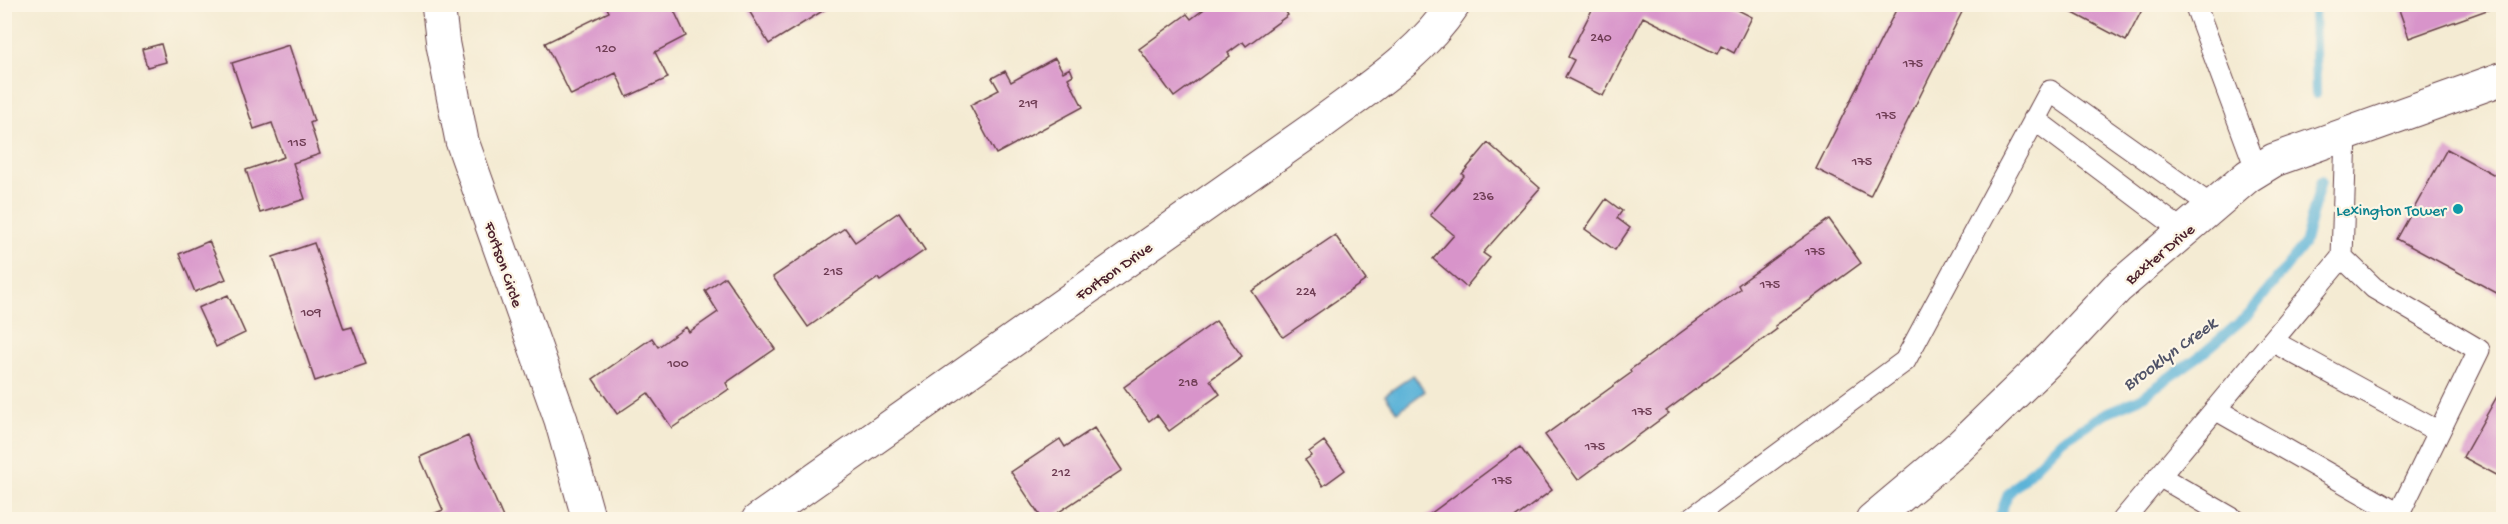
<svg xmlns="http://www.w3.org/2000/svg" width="2508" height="524" font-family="'Gochi Hand',sans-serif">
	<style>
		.water { fill: #5bb3d8; stroke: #526982; stroke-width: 1.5 }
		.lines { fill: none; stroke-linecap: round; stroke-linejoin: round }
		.stream { stroke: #5bb3d8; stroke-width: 10 }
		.building { fill: #d894ca }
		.lane-casing { stroke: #643e44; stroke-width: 23 }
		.street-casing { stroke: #643e44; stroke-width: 35 }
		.lane { stroke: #fff; stroke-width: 21 }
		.street { stroke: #fff; stroke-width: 33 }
		.culture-dot { fill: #0f9aa8; stroke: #fcf5e5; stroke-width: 2 }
		.labels { text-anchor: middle; stroke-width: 4.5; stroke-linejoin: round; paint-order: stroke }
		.number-label { font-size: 14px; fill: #6e3c53 }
		.culture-label { font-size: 16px; fill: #0d838f; stroke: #fcf5e5; text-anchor: end }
		.street-label { font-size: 16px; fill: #4a1f2b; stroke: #fcf5e5 }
		.water-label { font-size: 18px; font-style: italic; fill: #505368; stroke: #fcf5e5 }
	</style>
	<rect width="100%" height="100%" fill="#fcf5e5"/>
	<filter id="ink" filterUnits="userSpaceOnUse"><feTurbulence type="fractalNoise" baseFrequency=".0167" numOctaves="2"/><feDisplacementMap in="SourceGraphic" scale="12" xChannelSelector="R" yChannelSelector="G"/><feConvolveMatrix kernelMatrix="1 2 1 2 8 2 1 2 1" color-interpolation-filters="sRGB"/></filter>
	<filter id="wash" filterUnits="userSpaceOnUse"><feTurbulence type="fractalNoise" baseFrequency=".008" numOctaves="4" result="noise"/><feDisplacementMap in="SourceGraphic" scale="24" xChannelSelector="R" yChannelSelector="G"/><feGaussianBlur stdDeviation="1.35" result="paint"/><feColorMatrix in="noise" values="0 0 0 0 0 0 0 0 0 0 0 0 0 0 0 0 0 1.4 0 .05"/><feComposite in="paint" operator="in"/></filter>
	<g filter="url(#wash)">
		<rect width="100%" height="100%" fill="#f4ebd3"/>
		<!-- water -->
		<path class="water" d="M1413 375 1425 391 1397 412 1385 395Z"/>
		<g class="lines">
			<!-- stream -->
			<path class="stream" d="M2314 4 2316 94
				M1998 520 2008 494 2062 440 2106 413 2139 399 2201 355 2249 314 2304 245 2321 181"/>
		</g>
		<g id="blocks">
			<!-- building -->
			<path class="building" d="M199 4H231V6L200 10Z
				M609 4H671L686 36 655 52 668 78 627 97 616 73 571 95 545 43 609 12 606 6Z
				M745 4H834L769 44Z
				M1211 4H1281L1288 15 1246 46 1243 42 1228 53 1230 56 1174 97 1139 49 1187 14 1191 19Z
				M1595 4H1726L1752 17 1734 53 1721 46 1717 54 1643 17 1603 96 1565 77 1574 60 1568 57Z
				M1899 4H1966L1870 196 1816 169Z
				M2056 4H2145L2126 41Z
				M2397 4H2501V5L2409 38Z
				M161 44 166 62 147 67 142 49Z
				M289 45 314 121 310 123 320 154 293 163 305 199 260 213 246 170 284 157 272 123 254 129 232 63Z
				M1055 58 1063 72 1070 68 1073 75 1068 78 1083 107 996 154 970 105 999 90 992 78 1005 71 1011 82Z
				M1488 143 1540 188 1483 253 1490 258 1466 287 1433 259 1454 235 1430 215 1464 176 1462 174Z
				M2447 149 2504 180V297L2397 239Z
				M1606 199 1622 211 1617 218 1630 228 1615 250 1585 229Z
				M899 212 925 250 880 281 878 278 808 327 773 277 845 228 855 242Z
				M1829 219 1861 263 1775 326 1777 329 1666 411 1669 413 1578 480 1545 435 1631 373 1630 370 1740 289 1738 285Z
				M1335 235 1366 280 1283 337 1252 291Z
				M209 241 226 279 195 292 179 254Z
				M314 243 344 329 352 327 366 364 315 381 273 257Z
				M725 277 775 349 726 383 729 389 672 428 648 393 617 414 593 379 652 338 658 347 686 327 689 332 718 312 705 291Z
				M228 295 245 333 216 347 198 308Z
				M1216 321 1242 356 1210 380 1220 394 1169 431 1157 415 1149 421 1124 387Z
				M2504 384V479L2463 457Z
				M1094 428 1122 470 1047 520H1043L1011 472 1060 439 1065 447Z
				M468 436 504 520H429L428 516 443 510 420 457Z
				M1324 441 1345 470 1323 486 1305 460 1311 456 1309 452Z
				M1520 447 1552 490 1512 520H1422Z"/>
		</g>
	</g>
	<g filter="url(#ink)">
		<use href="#blocks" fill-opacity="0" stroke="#643e44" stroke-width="1.5"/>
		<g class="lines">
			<defs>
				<path id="lane" d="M2195 4 2257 171
					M2034 119 2184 232
					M2272 341 2439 432
					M2215 409 2399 514 2479 350 2374 288 2342 257
					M2159 476 2235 520
					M1689 520 1905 361 2050 91 2213 207
					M2123 520 2342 257 2346 134"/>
				<path id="street" d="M438 4 443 45 462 141 561 420 589 520
					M758 520 1320 124C1368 88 1421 55 1454 4
					M1872 520 1959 447 2053 356 2117 288 2248 176 2274 160 2504 78"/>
			</defs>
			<!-- lane casing -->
			<use href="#lane" class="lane-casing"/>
			<!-- street casing -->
			<use href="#street" class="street-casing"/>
			<!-- lane -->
			<use href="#lane" class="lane"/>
			<!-- street -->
			<use href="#street" class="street"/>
		</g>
	</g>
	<!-- markers -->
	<circle class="culture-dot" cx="2458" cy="209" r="6"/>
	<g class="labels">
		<!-- number labels -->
		<g class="number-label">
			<text x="1601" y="41">240</text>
			<text x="606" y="52">120</text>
			<text x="1913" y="67">175</text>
			<text x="1028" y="107">219</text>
			<text x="1886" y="119">175</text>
			<text x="297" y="146">115</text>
			<text x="1862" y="165">175</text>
			<text x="1483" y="200">236</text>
			<text x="1815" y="255">175</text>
			<text x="833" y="275">215</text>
			<text x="1770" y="288">175</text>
			<text x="1306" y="295">224</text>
			<text x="311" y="316">109</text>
			<text x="678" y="367">100</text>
			<text x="1188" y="386">218</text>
			<text x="1642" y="415">175</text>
			<text x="1595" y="450">175</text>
			<text x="1061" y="476">212</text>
			<text x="1502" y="484">175</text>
		</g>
		<!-- culture labels -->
		<g class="culture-label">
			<text x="2446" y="215">Lexington Tower</text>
		</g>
		<!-- street labels -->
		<g class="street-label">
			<text transform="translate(2159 253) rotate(-40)" y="6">Baxter Drive</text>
			<text transform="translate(505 264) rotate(71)" y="6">Fortson Circle</text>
			<text transform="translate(1113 270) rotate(-35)" y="6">Fortson Drive</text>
		</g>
		<!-- water labels -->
		<g class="water-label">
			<text transform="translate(2169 353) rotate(-36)" y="6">Brooklyn Creek</text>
		</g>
	</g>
	<!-- margin -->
	<rect width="2508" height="524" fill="none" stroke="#fcf5e5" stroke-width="24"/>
</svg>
